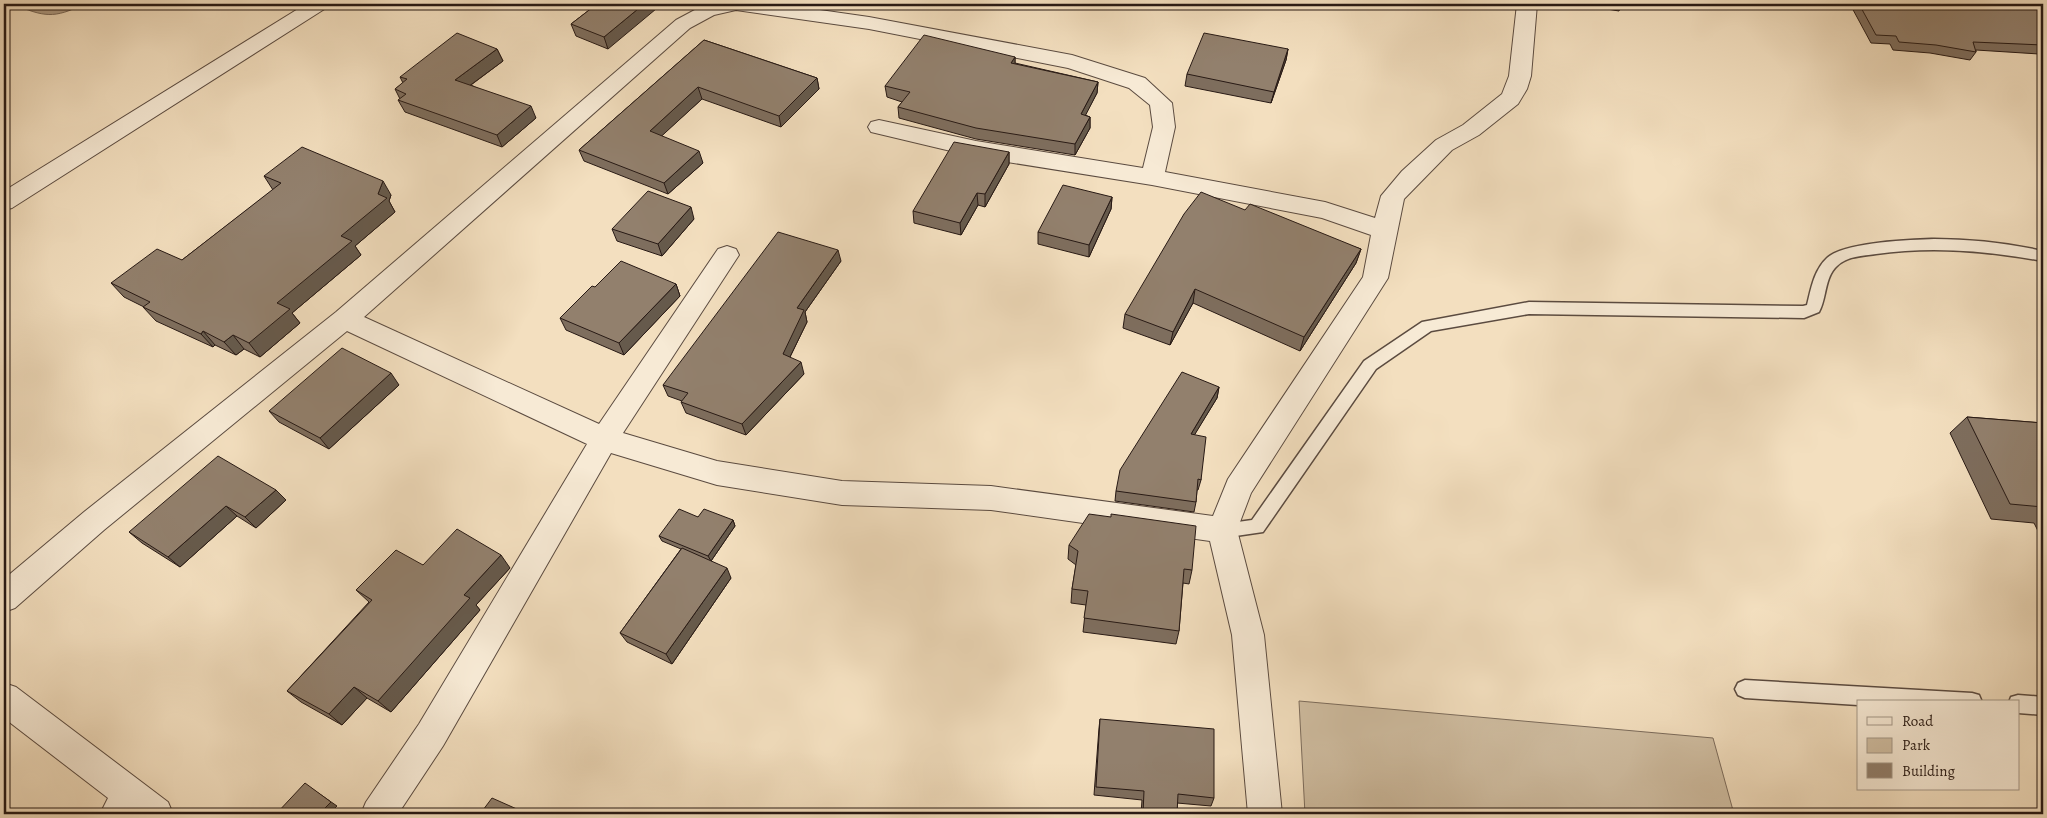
<svg xmlns="http://www.w3.org/2000/svg" width="2047" height="818" font-family="Alegreya,serif">
	<style>
		.green { fill: #d0bea2; stroke: #7c6c5c }
		.water { fill: #ae9c85; stroke: #786858 }
		.lines { fill: none; stroke-linecap: round; stroke-linejoin: round }
		.lane-casing { stroke: #5b4b40; stroke-width: 3 }
		.street-casing { stroke: #5b4b40; stroke-width: 2 }
		.lane { fill: #f7ead5; fill-rule: evenodd }
		.street { fill: #f7ead5; fill-rule: evenodd }
		.wall { fill: #7e6e5e; stroke: #281a15 }
		.shaded-wall { fill: #665a4c; stroke: #281a15 }
		.building { fill: #92806d; stroke: #281a15 }
	</style>
	<rect width="100%" height="100%" fill="#f3dfbf"/>
	<filter id="stains"><feTurbulence type="fractalNoise" baseFrequency=".004" numOctaves="4"/><feColorMatrix values="0 0 0 0 .2 0 0 0 0 .09 0 0 0 0 .02 0 0 0 .5 -.17"/></filter>
	<radialGradient id="worn" r=".72"><stop offset=".6" stop-color="#630" stop-opacity="0"/><stop offset="1" stop-color="#630" stop-opacity=".3"/></radialGradient>
	<!-- green -->
	<path class="green" d="M1299 701 1713 738 1734 814H1305Z"/>
	<!-- water -->
	<path class="water" d="M13 4H84C54 19 44 17 13 4Z"/>
	<g class="lines">
		<defs>
			<path id="lane" d="M1934 239C1971 239 2007 243 2043 251V261C1987 251 1933 246 1876 254 1863 256 1847 256 1837 266 1824 278 1827 298 1819 312L1804 318 1529 314 1431 331 1376 369 1263 532 1222 538 1216 535 1213 530 1216 525 1252 520 1364 361 1422 322 1529 302 1803 306 1807 305C1811 289 1814 270 1827 258 1844 242 1909 240 1934 239Z
				M1745 680 1972 693 1979 695 1982 702H1858V705L1745 698 1738 695 1735 689 1738 683Z
				M2018 695 2043 697V715L2018 713V702H2009L2011 697Z"/>
			<path id="street" d="M306 4H329L326 8 12 208 4 210V191Z
				M706 4H778L869 17 1072 55 1145 78 1172 103 1175 127 1165 172 1325 202 1375 218 1381 196 1402 171 1436 140 1463 125 1502 94 1509 76 1517 4H1537L1531 76 1527 89 1518 104 1479 135 1452 150 1404 199 1388 278 1251 493 1237 530 1264 635 1282 814H1248L1232 635 1210 541 991 510 842 505 717 485 611 453 443 746 398 814H361L366 802 419 724 587 444 347 331 104 530 15 608 4 612V579L84 512 336 312 676 20ZM736 10 869 29 1068 68 1129 88 1150 105 1153 127 1143 168 976 141 879 120 871 122 868 127 871 132 976 157 1152 185 1322 218 1371 235 1363 277 1228 479 1213 516 991 486 842 481 717 461 623 433 739 255 736 249 727 246 718 249 599 424 364 317 690 28 714 15Z
				M4 683 16 687 168 802 173 814H100L108 798 4 718Z"/>
		</defs>
		<!-- lane casing -->
		<use href="#lane" class="lane-casing"/>
		<!-- street casing -->
		<use href="#street" class="street-casing"/>
		<!-- lane -->
		<use href="#lane" class="lane"/>
		<!-- street -->
		<use href="#street" class="street"/>
	</g>
	<!-- wall -->
	<path class="wall" d="M597 4 608 49 576 36 571 24Z
		M1577 4H1622L1619 11Z
		M1827 4H2043V55L2039 54 1976 50V52L1970 60 1930 53 1893 50 1890 44 1871 43 1851 6 1828 5Z
		M704 40 817 78 819 89 781 127 702 99 661 136 703 163 668 194 584 161 579 150Z
		M497 49 503 61 471 85 536 118 502 147 405 112 398 100 400 99 395 89 403 83 400 77Z
		M1288 49 1286 60 1271 103 1185 86 1187 74Z
		M1015 57V63L1098 82 1097 93 1085 115 1090 117V128L1075 155 976 139 899 118 898 107 902 102 887 97 885 86Z
		M1009 152V164L985 207 978 205 961 235 914 223 913 211Z
		M264 176 391 195 389 201 395 212 355 246 361 255 292 313 300 323 260 357 244 349 236 355 215 345 213 347 156 321 143 307H144L124 297 111 283 182 260 273 190Z
		M1112 197 1111 209 1089 257 1038 244V232Z
		M1245 210 1361 249 1356 263 1300 351 1193 303 1170 345 1123 328 1125 314Z
		M694 219 662 256 617 241 612 229Z
		M841 261 805 312 807 322 790 357 804 374 746 435 686 413 681 402 682 401 668 396 663 385Z
		M676 284 680 296 624 355 566 330 560 318 595 287Z
		M399 385 329 449 279 422 269 411Z
		M1219 387 1217 398 1194 435 1201 480 1198 490H1197L1196 502 1194 512 1115 501 1116 491Z
		M1967 417 2043 423V541L2034 523 1991 519 1950 433Z
		M276 490 286 500 256 528 237 516 180 567 142 543 129 532Z
		M698 517 733 520 735 526 711 561 731 578 672 664 627 642 620 633 681 549 662 541 659 536Z
		M1069 545 1192 570 1189 584 1183 583 1179 631 1176 644 1083 632 1086 605 1071 603 1072 589 1076 565 1068 559Z
		M423 565 510 568 476 605 480 610 391 712 367 698 342 725 301 702 287 691 369 602 356 590Z
		M1100 719 1214 798 1211 806 1177 803V814H1141L1142 800 1094 795 1099 728Z"/>
	<!-- shaded-wall -->
	<path class="shaded-wall" d="M644 4H662L608 49 604 37Z
		M497 49 503 61 461 92 455 80Z
		M1288 49 1286 60 1271 103 1274 92Z
		M1015 57V68L1011 63Z
		M817 78 819 89 781 127 779 116Z
		M1098 82 1097 93 1080 126 1081 114Z
		M698 87 702 99 654 143 650 131Z
		M531 106 536 118 502 147 497 135Z
		M1090 117V128L1075 155V144Z
		M699 151 703 163 668 194 664 183Z
		M1009 152V164L985 207V194Z
		M383 181 391 195 389 201 395 212 355 246 361 255 292 313 300 323 260 357 249 343 277 303 341 236 378 194Z
		M977 193 978 205 961 235 960 223Z
		M1112 197 1111 209 1089 257V245Z
		M691 207 694 219 662 256 658 244Z
		M1361 249 1356 263 1300 351 1304 337Z
		M838 250 841 261 805 312 807 322 786 365 783 354 797 308Z
		M676 284 680 296 624 355 619 343Z
		M1195 289 1193 303 1170 345 1173 332Z
		M203 331 215 345 213 347 201 334Z
		M233 335 244 349 236 355 224 342Z
		M801 362 804 374 746 435 742 424Z
		M391 373 399 385 329 449 320 438Z
		M1219 387 1217 398 1189 444 1191 434Z
		M276 490 286 500 256 528 245 517Z
		M226 506 237 516 180 567 168 557Z
		M733 520 735 526 711 561 708 556Z
		M501 555 510 568 476 605 480 610 391 712 378 701 464 595Z
		M727 568 731 578 672 664 666 654Z
		M354 687 367 698 342 725 329 714Z
		M311 788 337 806 329 814H319Z"/>
	<!-- building -->
	<path class="building" d="M597 4H644L604 37 571 24Z
		M1859 4H2043V45L1973 42 1976 52 1936 45 1899 42 1896 36 1876 35Z
		M457 33 497 49 455 80 531 106 497 135 398 100 406 94 395 89 407 79 400 77Z
		M1204 33 1288 49 1274 92 1187 74Z
		M924 35 1015 57 1011 63 1098 82 1081 114 1090 117 1075 144 976 128 898 107 910 92 885 86Z
		M704 40 817 78 779 116 698 87 650 131 699 151 664 183 579 150Z
		M954 142 1009 152 985 194 977 193 960 223 913 211Z
		M302 147 383 181 378 194 387 198 341 236 352 241 277 303 290 309 249 343 233 335 224 342 203 331 201 334 143 307 150 302 111 283 157 249 182 260 281 183 264 176Z
		M1063 185 1112 197 1089 245 1038 232Z
		M648 191 691 207 658 244 612 229Z
		M1201 192 1245 210 1250 204 1361 249 1304 337 1195 289 1173 332 1125 314 1184 214Z
		M778 232 838 250 797 308 804 310 783 354 801 362 742 424 681 402 688 393 663 385Z
		M621 261 676 284 619 343 560 318 592 286 595 287Z
		M342 348 391 373 320 438 269 411Z
		M1182 372 1219 387 1191 434 1206 437 1201 480 1198 479 1196 502 1116 491 1120 470Z
		M1967 417 2043 423V507L2010 504Z
		M218 456 276 490 245 517 226 506 168 557 129 532Z
		M679 509 698 517 704 509 733 520 708 556 659 536Z
		M1089 514 1111 517V514L1196 526 1192 570 1184 569 1179 631 1084 618 1088 591 1072 589 1078 551 1069 545Z
		M457 529 501 555 464 595 470 598 378 701 354 687 329 714 287 691 372 600 356 590 396 550 423 565Z
		M682 548 727 568 666 654 620 633Z
		M1100 719 1214 729V798L1178 794 1177 814H1143L1144 791 1096 787Z
		M305 783 331 802 319 814H276Z
		M492 798 528 814H480Z"/>
	<!-- margin -->
	<rect width="2047" height="818" fill="none" stroke="#f3dfbf" stroke-width="20"/>
	<rect x="5" y="5" width="2037" height="808" fill="none" stroke="#281a15" stroke-width="2.5"/>
	<rect x="10" y="10" width="2027" height="798" fill="none" stroke="#281a15"/>
	<!-- legend -->
	<rect x="1857" y="700" width="162" height="90" fill="#f7ead5" stroke="#a49788"/>
	<rect x="1867" y="717" width="25" height="8" fill="#f7ead5" stroke="#a49788"/>
	<text x="1902" y="726" font-size="15" fill="#281a15">Road</text>
	<rect x="1867" y="738" width="25" height="15" fill="#d0bea2" stroke="#a49788"/>
	<text x="1902" y="750" font-size="15" fill="#281a15">Park</text>
	<rect x="1867" y="763" width="25" height="15" fill="#92806d" stroke="#a49788"/>
	<text x="1902" y="776" font-size="15" fill="#281a15">Building</text>
	<rect width="100%" height="100%" filter="url(#stains)"/>
	<rect width="100%" height="100%" fill="url(#worn)"/>
</svg>
